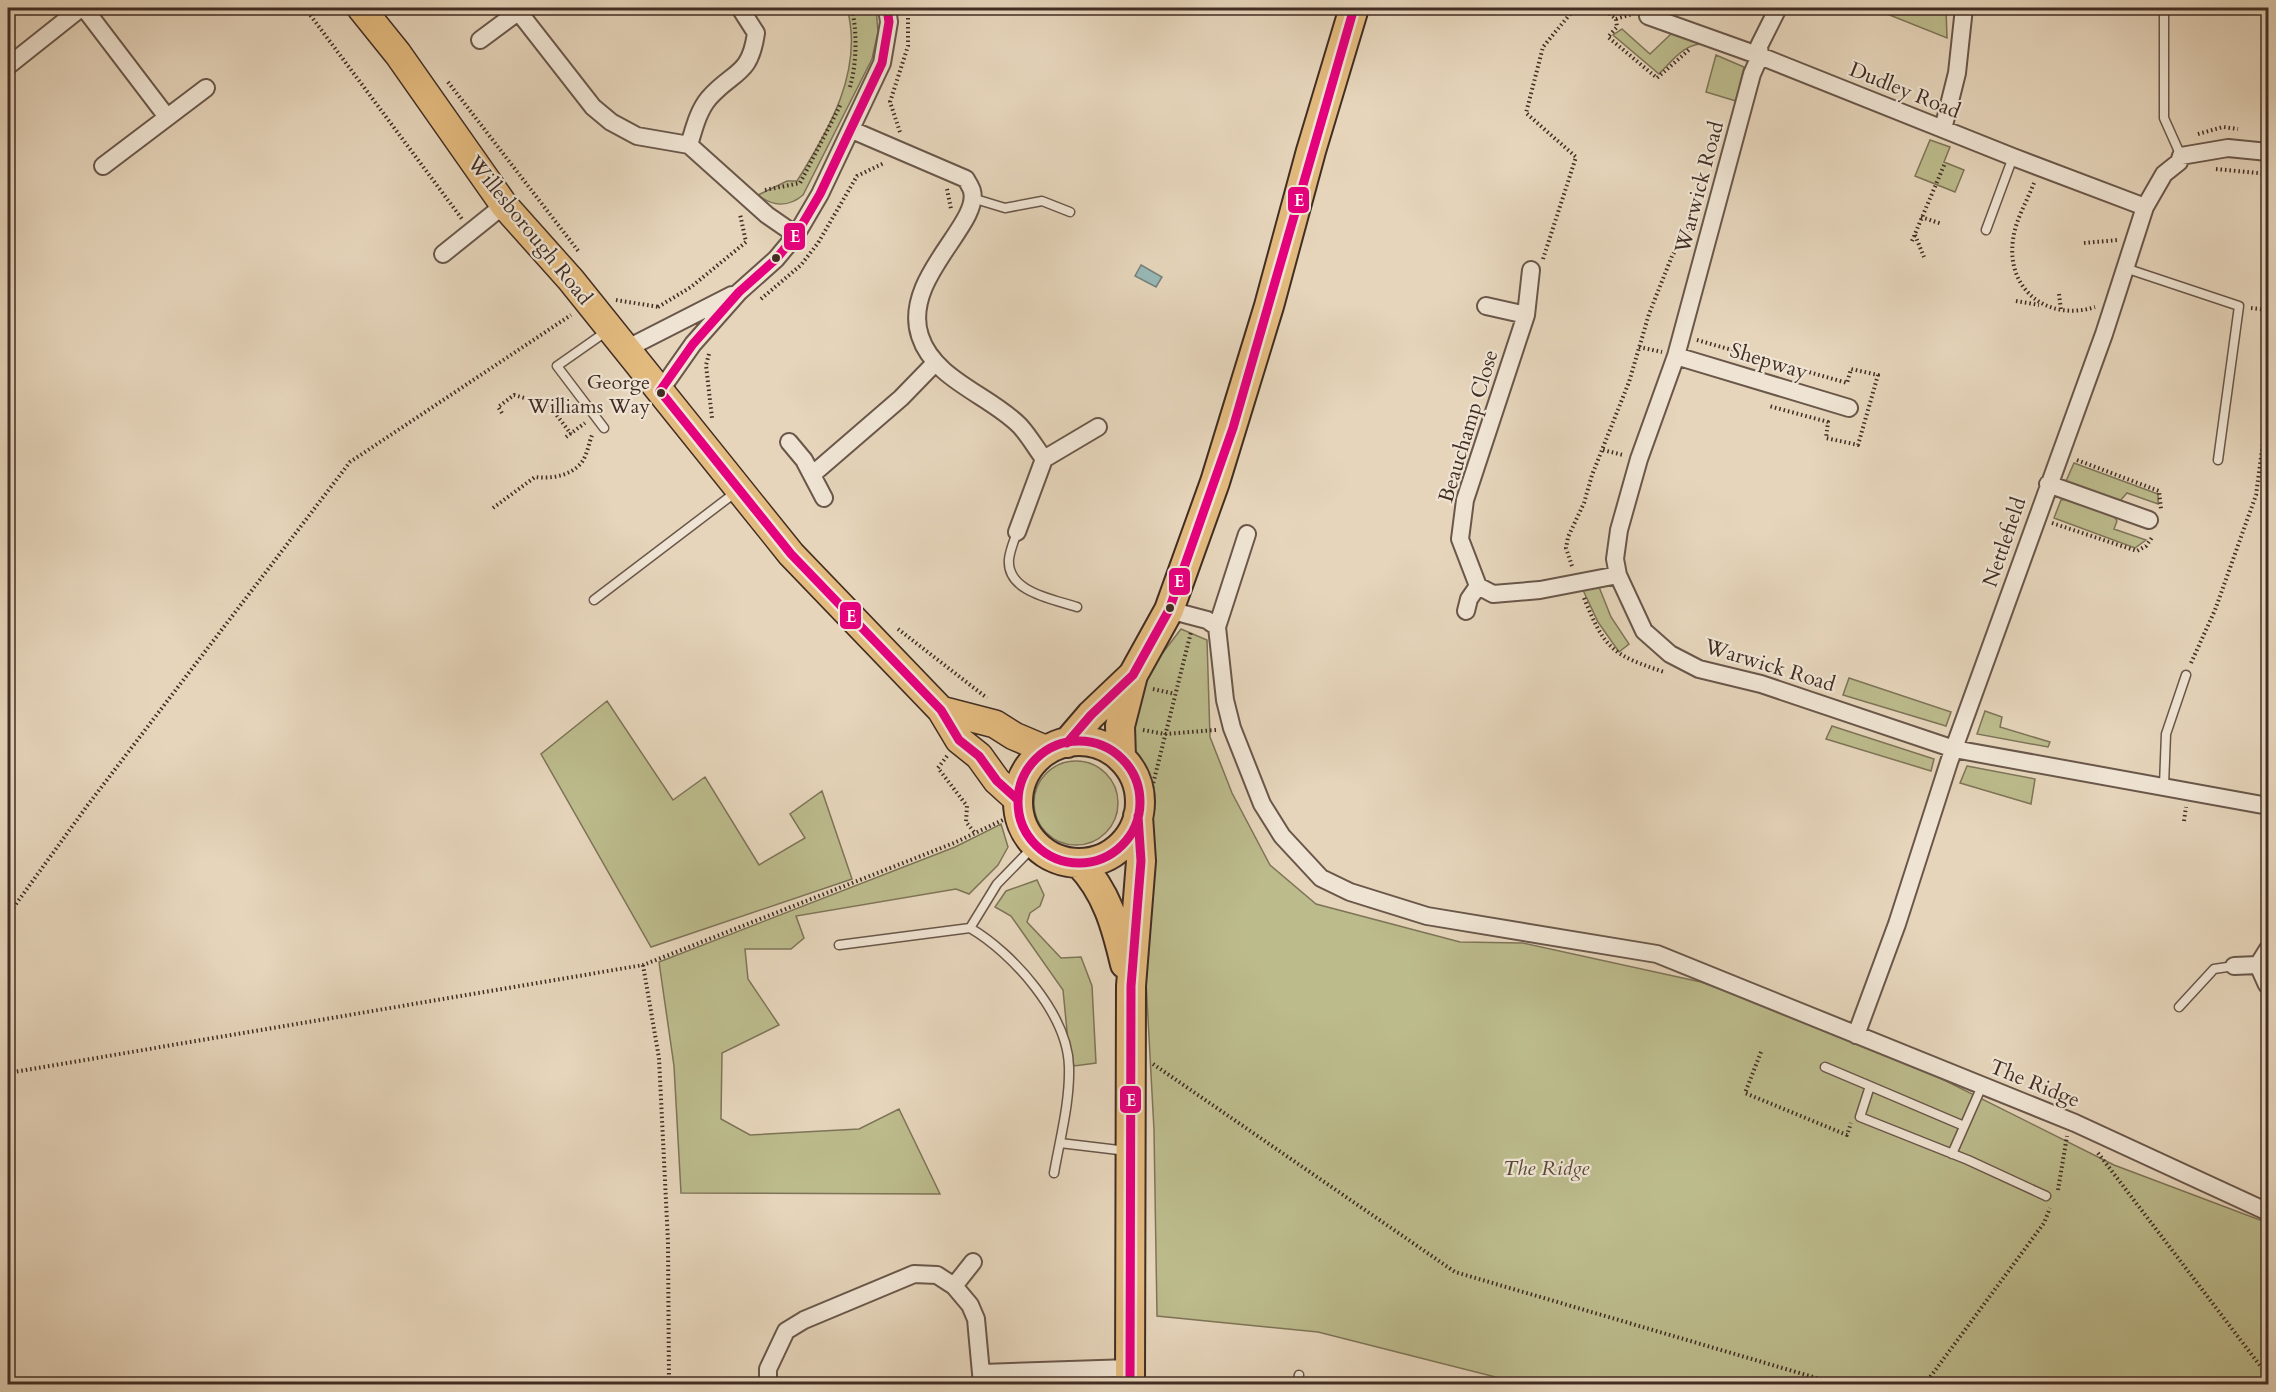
<svg xmlns="http://www.w3.org/2000/svg" width="2276" height="1392" font-family="Cardo,serif">
	<style>
		.green { fill: #bcbb8c; stroke: #7e7458; stroke-width: 1.5 }
		.water { fill: #97b8b6; stroke: #75807c; stroke-width: 1.5 }
		.lines { fill: none; stroke-linecap: round; stroke-linejoin: round }
		.service-casing { stroke: #6a574a; stroke-width: 11 }
		.minor-casing { stroke: #6a574a; stroke-width: 20 }
		.primary-casing { stroke: #412d24; stroke-width: 30 }
		.trunk-casing { stroke: #412d24; stroke-width: 32 }
		.path { stroke: #412d24; stroke-width: 4; stroke-dasharray: 1.5 3; stroke-linecap: butt }
		.service { stroke: #efe4d3; stroke-width: 8 }
		.minor { stroke: #efe4d3; stroke-width: 16 }
		.primary { stroke: #e3ba7e; stroke-width: 27 }
		.trunk { stroke: #e3ba7e; stroke-width: 28 }
		.bus-1-casing { stroke: #efe4d3; stroke-width: 14 }
		.bus-1 { stroke: #e5007d; stroke-width: 9 }
		.bus-dot { fill: #412d24; stroke: #efe4d3; stroke-width: 2 }
		.labels { text-anchor: middle; stroke-width: 4.5; stroke-linejoin: round; paint-order: stroke }
		.bus-label { font-size: 20px; fill: #412d24; stroke: #efe4d3; text-anchor: end }
		.street-label { font-size: 21px; fill: #412d24; stroke: #efe4d3 }
		.park-label { font-size: 21px; font-style: italic; fill: #5a4939; stroke: #efe4d3 }
		.line-badge { stroke: #efe4d3; stroke-width: 2 }
		.badge-label { font-size: 16px; text-anchor: middle; font-weight: bold; fill: #fff }
	</style>
	<rect width="100%" height="100%" fill="#e6d5bb"/>
	<filter id="stains"><feTurbulence type="fractalNoise" baseFrequency=".00333" numOctaves="4"/><feColorMatrix values="0 0 0 0 .2 0 0 0 0 .09 0 0 0 0 .02 0 0 0 .5 -.17"/></filter>
	<radialGradient id="worn" r=".72"><stop offset=".6" stop-color="#630" stop-opacity="0"/><stop offset="1" stop-color="#630" stop-opacity=".3"/></radialGradient>
	<!-- green -->
	<path class="green" d="M847 8H876L878 32 872 59 803 195C788 208 772 206 758 195L787 181H797C829 130 864 70 847 8Z
		M1872 8H1946L1947 38Z
		M1622 29 1650 54 1672 33 1708 44C1685 42 1674 59 1659 74L1613 35Z
		M1716 55 1744 67 1736 101 1706 92Z
		M1930 140 1950 147 1944 162 1964 170 1955 192 1915 176Z
		M2074 463 2158 494V504L2127 493 2120 501 2070 485 2066 481Z
		M2068 499 2114 516 2117 521 2114 529 2146 540 2135 548 2054 518 2061 500Z
		M1599 587 1611 617 1629 644 1619 652 1598 622 1583 590Z
		M1181 629 1207 640 1210 737 1232 793 1270 865 1316 904 1460 942 1523 943 1701 982 1874 1045 2114 1165 2268 1223V1384H1523L1318 1332 1157 1316 1154 1130 1146 981 1154 875 1146 783 1126 739 1145 676Z
		M1849 678 1951 712 1946 726 1843 695Z
		M607 701 673 800 705 777 759 865 805 838 790 814 822 791 852 879 651 947 541 754Z
		M1985 711 2002 717 2000 727 2050 742 2048 747 1977 734Z
		M1832 726 1934 759 1931 771 1826 739Z
		M1034 803a42 42 0 1 1 84 0a42 42 0 1 1-84 0Z
		M1967 766 2035 779 2031 804 1960 783Z
		M1001 824 1008 847 998 865 969 894 956 889 796 916 804 938 791 949H745L748 979 779 1025 722 1053 721 1119 750 1135 859 1129 899 1109 940 1194 681 1193 674 1066 659 962 955 847Z
		M1037 880 1044 895 1040 906 1030 913 1027 922 1061 958 1081 957 1092 986 1096 1063 1074 1066 1068 1041 1063 990 1011 916 995 907 1006 891Z"/>
	<!-- water -->
	<path class="water" d="M1141 265 1162 277 1156 287 1135 276Z"/>
	<g class="lines">
		<defs>
			<path id="service" d="M2164 8V118L2181 156
				M972 198 1005 208 1042 201 1070 212
				M1986 230 2013 157
				M2125 268 2239 306 2218 460
				M604 428 557 366 607 331
				M1017 532C1014 541 1010 550 1009 559 1006 592 1053 599 1077 607
				M594 600 736 492
				M2164 785 2166 734 2186 675
				M970 928C1013 953 1068 1015 1069 1067 1070 1102 1060 1139 1054 1173
				M839 945 970 928 997 884 1035 845
				M2179 1007 2214 969 2234 966
				M1825 1067 1870 1086
				M1964 1126 1870 1086 1860 1117 1968 1160 2046 1196
				M1060 1143 1127 1151
				M1952 1154 1982 1086
				M1297 1384 1299 1375"/>
			<path id="minor" d="M84 8 167 117
				M1778 8 1759 46 1760 56 1752 74 1676 356 1639 459 1619 530 1615 559 1618 575 1644 631 1670 654 1699 669 1761 684 1954 749 2268 806
				M518 11 593 107 611 122 637 136 689 145 767 215 796 235
				M1648 16 1760 56 2013 157 2145 207
				M480 40 523 8
				M8 66 81 8
				M1943 129 1957 73 1964 8
				M852 130 966 179C968 183 971 187 972 191 981 224 901 279 920 336 934 380 990 395 1020 426 1029 436 1036 448 1044 459
				M689 145C694 129 698 111 709 98 734 70 750 76 756 33L740 8
				M103 166 206 88
				M443 254 504 205
				M1531 270 1526 315 1465 500 1460 539 1478 586 1493 594 1540 590 1618 575
				M1486 306 1526 315
				M626 349 732 295
				M1676 356 1849 408
				M660 391 693 344 739 292 776 259 796 235 820 194 882 63 889 22 887 8
				M789 442 804 460 824 498
				M813 474 901 398 935 363
				M2048 484 2149 520
				M1017 532 1044 459 1098 427
				M1169 610 1207 620 1217 627 1225 700 1232 728 1262 804 1282 836 1321 878 1350 892 1427 916 1657 954 2075 1123 2268 1212
				M1466 611 1469 599 1478 586
				M1217 627 1247 534
				M2258 965 2268 949
				M2234 966 2258 965 2267 985
				M1856 1035 1897 924 1949 762 2104 334 2145 207 2164 174 2179 162 2181 156 2228 148 2268 152
				M954 1286 973 1262
				M982 1373 1130 1368
				M768 1384V1369L786 1331 804 1320 914 1274 937 1275 954 1286 970 1305 976 1319 982 1384"/>
			<path id="primary" d="M361 8 398 54 504 205 571 280 791 554 941 710 959 740 979 756 997 781 1018 800
				M941 710 995 724 1014 736 1047 750"/>
			<path id="trunk" d="M1018 802a61 61 0 1 1 122 0a61 61 0 1 1-122 0Z
				M1067 743 1091 715 1133 675
				M1121 758 1120 726 1133 675 1169 610 1215 482 1269 306 1311 151 1354 8
				M1079 863C1107 892 1116 926 1125 964
				M1130 1384 1131 986 1141 861 1138 816"/>
		</defs>
		<!-- service casing -->
		<use href="#service" class="service-casing"/>
		<!-- minor casing -->
		<use href="#minor" class="minor-casing"/>
		<!-- primary casing -->
		<use href="#primary" class="primary-casing"/>
		<!-- trunk casing -->
		<use href="#trunk" class="trunk-casing"/>
		<!-- path -->
		<path class="path" d="M305 8 462 219
			M1602 8 1616 19 1617 27 1608 37 1657 78 1690 49
			M1616 19 1632 14
			M448 82 579 252
			M850 87C857 62 857 33 852 8
			M900 132 890 102 908 46V8
			M2198 134 2223 127 2238 129
			M2216 169 2268 174
			M2034 183C2027 201 2015 221 2013 240 2006 290 2048 322 2095 307
			M947 189 951 209
			M765 190 800 183 841 104
			M1921 217 1942 224
			M1915 235 1924 257
			M1912 241 1945 163
			M2084 243 2118 240
			M1543 259 1576 157 1526 113 1543 47 1575 8
			M2059 294 2061 310
			M761 299 801 265 818 243 857 176 884 163
			M616 300 659 307
			M2016 301 2039 305
			M658 307 691 287 746 242 740 214
			M2251 308 2268 310
			M1697 340 1847 383 1851 369 1878 375 1858 445 1826 438 1828 422 1769 406
			M1639 347 1662 352
			M709 354 706 365 712 418
			M555 412 569 403
			M502 413 498 407 514 395 549 405 571 434
			M566 437 585 423
			M1603 450 1623 455
			M2077 460 2159 491 2161 509
			M493 508 535 477C551 479 571 476 582 462 587 455 589 443 592 435
			M2052 523 2137 551 2146 546 2153 536
			M1572 566 1566 548 1568 537 1584 503 1592 475 1629 382 1649 314 1672 256 1693 222
			M1584 598C1605 650 1613 655 1664 672
			M898 629 987 698
			M2191 663 2215 610 2256 495 2268 405
			M1153 689 1175 694
			M1143 730 1165 734 1216 730
			M947 756 938 768 967 806 966 822 975 833
			M1150 796 1191 632
			M2184 821 2186 807
			M8 915 87 806 350 462 571 315
			M643 965 659 1058 668 1242 669 1384
			M1761 1052 1745 1093 1847 1135 1851 1123
			M1153 1064 1455 1272 1837 1384
			M8 1073 643 965 954 843 1007 818
			M2098 1153 2268 1376
			M2058 1190 2067 1136
			M1925 1384 2044 1223 2050 1208"/>
		<!-- service -->
		<use href="#service" class="service"/>
		<!-- minor -->
		<use href="#minor" class="minor"/>
		<!-- primary -->
		<use href="#primary" class="primary"/>
		<!-- trunk -->
		<use href="#trunk" class="trunk"/>
		<defs>
			<path id="bus-1" d="M887 8 889 22 882 63 820 194 796 235 776 259 739 292 693 344 660 391 791 554 941 710 959 740 979 756 997 781 1018 800
				M1018 802a61 61 0 1 1 122 0a61 61 0 1 1-122 0Z
				M1067 743 1091 715 1133 675 1169 610 1233 428 1354 8
				M1130 1384 1131 986 1141 861 1138 816"/>
		</defs>
		<!-- bus-1 casing -->
		<use href="#bus-1" class="bus-1-casing"/>
		<!-- bus-1 -->
		<use href="#bus-1" class="bus-1"/>
	</g>
	<!-- markers -->
	<g class="bus-dot">
		<circle cx="776" cy="258" r="5"/>
		<circle cx="661" cy="393" r="5"/>
		<circle cx="1170" cy="608" r="5"/>
	</g>
	<g class="labels">
		<!-- bus labels -->
		<g class="bus-label">
			<text x="650" y="389">George<tspan x="650" dy="24">Williams Way</tspan></text>
		</g>
		<!-- street labels -->
		<g class="street-label">
			<text transform="translate(1905 90) rotate(22)" y="7">Dudley Road</text>
			<text transform="translate(1699 187) rotate(-75)" y="7">Warwick Road</text>
			<text transform="translate(530 230) rotate(51)" y="7">Willesborough Road</text>
			<text transform="translate(1769 361) rotate(17)" y="7">Shepway</text>
			<text transform="translate(1468 426) rotate(-73)" y="7">Beauchamp Close</text>
			<text transform="translate(2004 542) rotate(-71)" y="7">Nettlefield</text>
			<text transform="translate(1770 665) rotate(17)" y="7">Warwick Road</text>
			<text transform="translate(2035 1083) rotate(22)" y="7">The Ridge</text>
		</g>
		<!-- park labels -->
		<g class="park-label">
			<text x="1546" y="1175">The Ridge</text>
		</g>
	</g>
	<g class="line-badge">
		<rect x="1287" y="186" width="23" height="28" rx="6" fill="#e5007d"/>
		<rect x="783" y="222" width="23" height="29" rx="6" fill="#e5007d"/>
		<rect x="1168" y="567" width="23" height="29" rx="6" fill="#e5007d"/>
		<rect x="839" y="601" width="23" height="29" rx="6" fill="#e5007d"/>
		<rect x="1119" y="1085" width="23" height="29" rx="6" fill="#e5007d"/>
	</g>
	<g class="badge-label">
		<text x="1299" y="206">E</text>
		<text x="795" y="242">E</text>
		<text x="1179" y="587">E</text>
		<text x="851" y="622">E</text>
		<text x="1131" y="1106">E</text>
	</g>
	<!-- margin -->
	<rect width="2276" height="1392" fill="none" stroke="#e6d5bb" stroke-width="30"/>
	<rect x="9" y="9" width="2258" height="1374" fill="none" stroke="#412d24" stroke-width="3"/>
	<rect x="15" y="15" width="2246" height="1362" fill="none" stroke="#412d24" stroke-width="1.5"/>
	<rect width="100%" height="100%" filter="url(#stains)"/>
	<rect width="100%" height="100%" fill="url(#worn)"/>
</svg>
